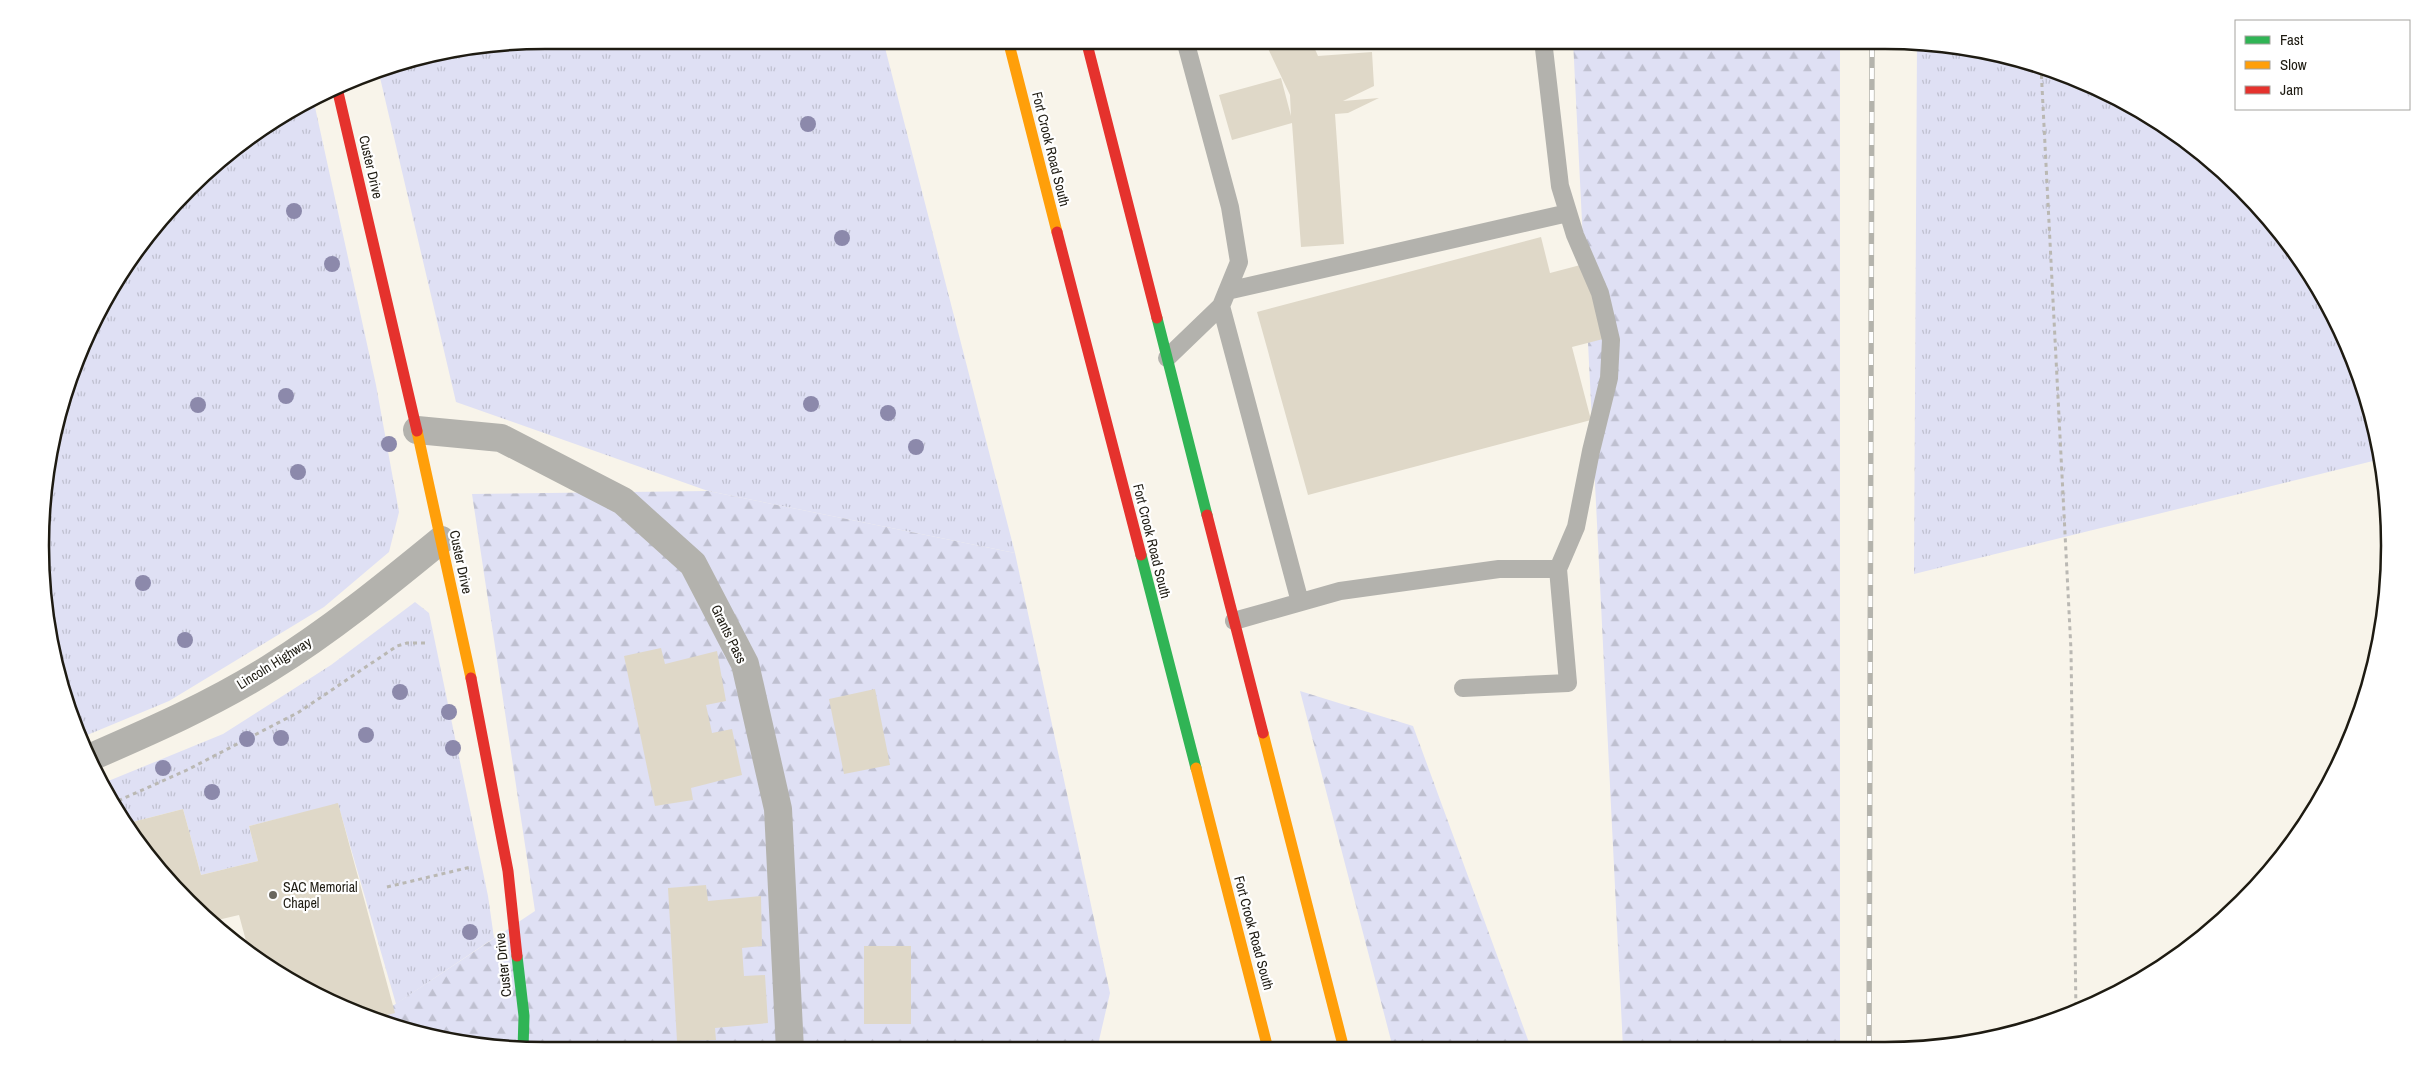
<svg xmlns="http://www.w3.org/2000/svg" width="2430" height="1091" font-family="'Archivo Narrow',sans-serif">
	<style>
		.grass { fill: url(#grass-tufts) }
		.forest { fill: url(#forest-firs) }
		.building { fill: #dfd8c8 }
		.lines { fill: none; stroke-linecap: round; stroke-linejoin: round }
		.path { stroke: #bab8b3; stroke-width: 3; stroke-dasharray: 4 4; stroke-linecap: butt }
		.lane { stroke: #b3b2ad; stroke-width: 18 }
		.street { stroke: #b3b2ad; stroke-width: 28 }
		.fast { stroke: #30b455; stroke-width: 11 }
		.slow { stroke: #ff9f0a; stroke-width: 11 }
		.jam { stroke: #e5322d; stroke-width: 11 }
		.rail-casing { stroke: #b4b3ac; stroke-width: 5.5 }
		.rail { stroke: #fff; stroke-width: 4; stroke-dasharray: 11; stroke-linecap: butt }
		.tree { fill: #8c89ab }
		.poi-dot { fill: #6a675e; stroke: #fff; stroke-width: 2 }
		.labels { text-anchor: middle; stroke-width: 4.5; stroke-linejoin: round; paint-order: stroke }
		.street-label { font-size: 14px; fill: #1e1b12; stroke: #fff }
		.poi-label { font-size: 14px; fill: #1e1b12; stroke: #fff; text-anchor: start }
		.rim { fill: none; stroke: #1e1b12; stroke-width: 2.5 }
	</style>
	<defs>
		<pattern id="grass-tufts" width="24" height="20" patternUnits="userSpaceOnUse" patternTransform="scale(1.25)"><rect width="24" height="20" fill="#dfe0f4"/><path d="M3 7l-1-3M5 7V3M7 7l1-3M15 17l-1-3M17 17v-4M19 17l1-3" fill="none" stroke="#bfc0d0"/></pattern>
		<pattern id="forest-firs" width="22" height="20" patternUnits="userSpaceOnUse" patternTransform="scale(1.25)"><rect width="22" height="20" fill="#dfe0f4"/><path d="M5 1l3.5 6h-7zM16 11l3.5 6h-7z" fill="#bfc0d0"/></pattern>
	</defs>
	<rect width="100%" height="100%" fill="#f8f4ea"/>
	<!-- grass -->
	<path class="grass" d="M545 40H883L1015 553 708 491 456 402 378 69 447 50Z
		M1917 43 1983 50 2078 78 2165 125 2242 188 2305 264 2351 352 2380 447 2381 459 1914 574Z
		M313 98 376 385 399 512 389 552 324 607 169 701 80 738 67 708 44 612 40 545 50 447 67 383 108 293 165 212 212 165 293 108Z
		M415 602 429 613 488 896 494 938 396 1004 338 804 249 826 258 861 201 875 183 809 125 824 101 784 223 734 331 665Z"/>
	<!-- forest -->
	<path class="forest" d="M1573 40H1840V1047L1623 1048Z
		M708 491 1015 553 1110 993 1097 1049 545 1051 447 1041 373 1019 535 911 472 494Z
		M1300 691 1413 726 1531 1048H1393Z"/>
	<!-- building -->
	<path class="building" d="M1264 40H1311L1318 56 1372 52 1374 86 1343 101 1379 98 1348 113 1335 114 1344 244 1301 247 1292 123 1232 140 1219 95 1281 78 1291 116 1290 95Z
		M1541 237 1550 273 1588 263 1607 338 1572 347 1591 420 1308 495 1257 312Z
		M661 648 665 664 717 651 726 701 706 705 712 733 732 729 742 775 691 788 693 800 655 806 624 656Z
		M875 689 890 765 844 774 829 699Z
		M338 803 395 1013 372 1019 352 1013 293 983 249 952 239 915 209 922 145 853 125 824 183 809 201 875 258 861 249 826Z
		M706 885 708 901 761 896 762 946 742 948 744 976 765 975 768 1023 715 1028 716 1040 677 1041 668 888Z
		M864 946H911V1024H864Z"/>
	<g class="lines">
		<!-- path -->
		<path class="path" d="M2041 67 2071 650 2076 1013
			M111 804 187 770 299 712 397 646 407 643H428
			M387 887 471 867"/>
		<!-- lane -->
		<path class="lane" d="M1543 40 1560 186 1575 235 1600 293 1611 340 1609 378 1591 451 1576 527 1558 569
			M1227 291 1568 213
			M1221 306 1300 602
			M1167 358 1221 306 1239 262 1230 207 1185 40
			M1234 621 1340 591 1499 569H1558L1568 683 1463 688"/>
		<!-- street -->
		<path class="street" d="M417 430 501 438 623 501 693 564 745 664 778 809 790 1050
			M89 758C151 731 213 704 270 668 331 630 386 585 441 540"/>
		<!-- fast -->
		<path class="fast" d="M1157 318 1207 515
			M1141 555 1196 768
			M517 956 524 1016 523 1049"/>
		<!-- slow -->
		<path class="slow" d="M1008 40 1057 232
			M417 431 471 678
			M1263 733 1344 1049
			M1196 768 1268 1049"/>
		<!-- jam -->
		<path class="jam" d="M1086 40 1157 318
			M337 88 417 431
			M1057 232 1141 555
			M1207 515 1263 733
			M471 678 508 871 517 956"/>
		<defs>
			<path id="rail" d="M1869 1047 1872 40"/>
		</defs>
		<!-- rail casing -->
		<use href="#rail" class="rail-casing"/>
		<!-- rail -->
		<use href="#rail" class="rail"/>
	</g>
	<!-- trees -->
	<g class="tree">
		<circle cx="808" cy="124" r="8"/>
		<circle cx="294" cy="211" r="8"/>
		<circle cx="842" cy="238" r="8"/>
		<circle cx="332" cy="264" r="8"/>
		<circle cx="286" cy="396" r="8"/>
		<circle cx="811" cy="404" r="8"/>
		<circle cx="198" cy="405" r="8"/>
		<circle cx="888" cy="413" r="8"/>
		<circle cx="389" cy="444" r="8"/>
		<circle cx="916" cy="447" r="8"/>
		<circle cx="298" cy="472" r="8"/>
		<circle cx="143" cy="583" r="8"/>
		<circle cx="185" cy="640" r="8"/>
		<circle cx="400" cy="692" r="8"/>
		<circle cx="449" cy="712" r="8"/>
		<circle cx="366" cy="735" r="8"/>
		<circle cx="281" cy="738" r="8"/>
		<circle cx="247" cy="739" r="8"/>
		<circle cx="453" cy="748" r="8"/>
		<circle cx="163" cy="768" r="8"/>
		<circle cx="212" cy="792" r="8"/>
		<circle cx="470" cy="932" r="8"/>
	</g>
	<!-- markers -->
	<circle class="poi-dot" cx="273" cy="895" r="5"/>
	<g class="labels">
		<!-- street labels -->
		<g class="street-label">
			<text transform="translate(1051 149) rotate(76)" y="5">Fort Crook Road South</text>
			<text transform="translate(371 167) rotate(77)" y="5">Custer Drive</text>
			<text transform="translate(1152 541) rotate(76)" y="5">Fort Crook Road South</text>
			<text transform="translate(461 562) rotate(78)" y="5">Custer Drive</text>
			<text transform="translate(729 634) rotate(64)" y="5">Grants Pass</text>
			<text transform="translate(274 663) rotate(-32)" y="5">Lincoln Highway</text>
			<text transform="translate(1254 933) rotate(75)" y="5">Fort Crook Road South</text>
			<text transform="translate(503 965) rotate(-96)" y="5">Custer Drive</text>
		</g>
		<!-- poi labels -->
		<g class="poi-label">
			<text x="283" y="892">SAC Memorial<tspan x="283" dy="16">Chapel</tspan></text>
		</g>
	</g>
	<!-- crop -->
	<path d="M0 0H2430V1091H0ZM545 49H1885A496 496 0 0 1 2381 545V546A496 496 0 0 1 1885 1042H545A496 496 0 0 1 49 546V545A496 496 0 0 1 545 49Z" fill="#fff" fill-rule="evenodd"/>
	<path class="rim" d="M545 49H1885A496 496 0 0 1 2381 545V546A496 496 0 0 1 1885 1042H545A496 496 0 0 1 49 546V545A496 496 0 0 1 545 49Z"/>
	<!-- legend -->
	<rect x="2235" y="20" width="175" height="90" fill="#ffffff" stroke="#a5a4a0"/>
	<rect x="2245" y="36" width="25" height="8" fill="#30b455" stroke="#a5a4a0"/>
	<text x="2280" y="45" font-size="15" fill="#1e1b12">Fast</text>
	<rect x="2245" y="61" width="25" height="8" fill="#ff9f0a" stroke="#a5a4a0"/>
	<text x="2280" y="70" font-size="15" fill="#1e1b12">Slow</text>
	<rect x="2245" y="86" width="25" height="8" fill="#e5322d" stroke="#a5a4a0"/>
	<text x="2280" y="95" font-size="15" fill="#1e1b12">Jam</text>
</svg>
